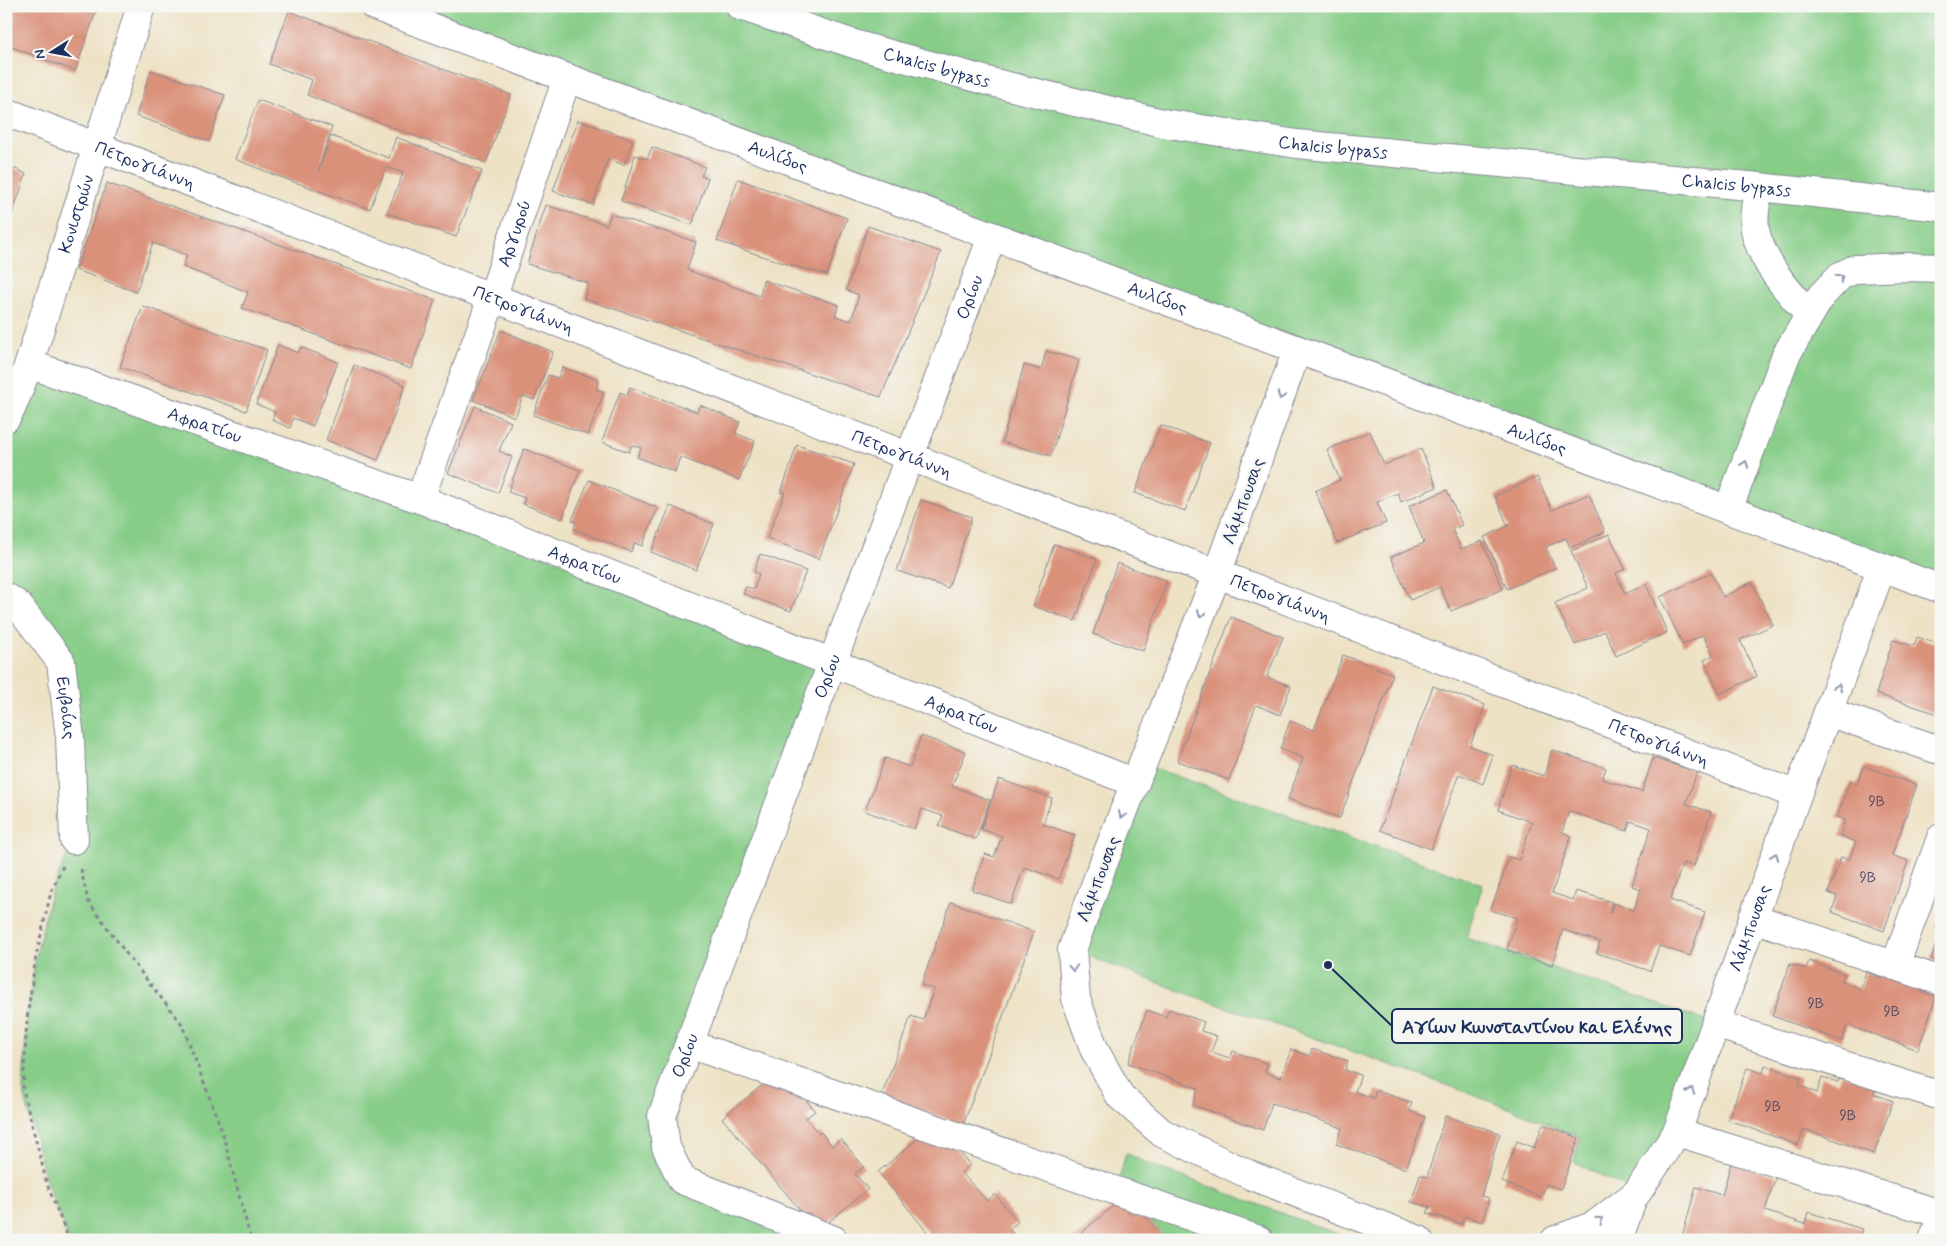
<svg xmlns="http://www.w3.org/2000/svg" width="1947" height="1246" font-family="Mynerve,sans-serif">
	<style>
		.green { fill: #87cd88; stroke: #517e73 }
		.building { fill: #da917a; fill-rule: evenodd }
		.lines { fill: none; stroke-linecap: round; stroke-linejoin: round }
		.minor-casing { stroke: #848892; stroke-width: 30 }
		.major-casing { stroke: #848892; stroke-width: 30 }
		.path { stroke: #848892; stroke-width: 3; stroke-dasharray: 4 4; stroke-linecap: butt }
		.minor { stroke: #fff; stroke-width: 28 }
		.major { stroke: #fff; stroke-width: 28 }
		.oneway { stroke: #8d97ae }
		.labels { text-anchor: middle; stroke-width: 5; stroke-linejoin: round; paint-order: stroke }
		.number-label { font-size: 15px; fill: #4b4865 }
		.street-label { font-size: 18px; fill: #1b2f5e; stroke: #f6f6f2 }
		.leader { fill: none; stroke: #1b2f5e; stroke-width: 2 }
		.callout-dot { fill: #1b2f5e; stroke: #f6f6f2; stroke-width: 2 }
		.callout { fill: #f6f6f2; stroke: #1b2f5e; stroke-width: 2 }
		.callout-label { font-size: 19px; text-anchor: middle; font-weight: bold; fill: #1b2f5e }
	</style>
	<rect width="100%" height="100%" fill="#f6f6f2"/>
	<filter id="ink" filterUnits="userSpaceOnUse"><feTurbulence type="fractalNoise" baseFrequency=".02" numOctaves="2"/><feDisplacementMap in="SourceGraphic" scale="10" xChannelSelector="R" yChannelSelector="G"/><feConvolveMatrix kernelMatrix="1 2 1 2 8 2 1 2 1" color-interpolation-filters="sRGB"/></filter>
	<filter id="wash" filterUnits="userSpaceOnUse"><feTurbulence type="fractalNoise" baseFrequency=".0096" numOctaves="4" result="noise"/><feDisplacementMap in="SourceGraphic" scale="20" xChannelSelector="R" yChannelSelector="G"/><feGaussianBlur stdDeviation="1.12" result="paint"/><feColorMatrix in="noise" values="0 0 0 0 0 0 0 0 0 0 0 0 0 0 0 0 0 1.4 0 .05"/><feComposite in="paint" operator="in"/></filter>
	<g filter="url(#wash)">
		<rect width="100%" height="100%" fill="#eee2c5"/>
		<!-- green -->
		<path class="green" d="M374 6H1941V589Z
			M29 364 832 663 662 1116 682 1180 834 1240H69L47 1184 23 1089 27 1018 36 956 51 892 74 840 61 662 6 597V418Z
			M1142 764 1483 884 1466 938 1715 1024 1637 1193 1574 1162 1580 1137C1414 1067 1240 1017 1072 950Z
			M1126 1153 1151 1165 1354 1240H1168L1132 1201 1114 1200Z"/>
		<g id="blocks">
			<!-- building -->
			<path class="building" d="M6 6H19L28 9 22 6H98L75 71 6 45Z
				M289 11 511 95 486 163 307 95 312 80 269 64Z
				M151 70 225 95 209 141 136 116Z
				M258 100 332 127 318 172 331 136 389 158 396 137 482 171 456 237 387 213 403 173 386 167 370 209 272 174 235 159Z
				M578 120 633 140 624 165 608 159 593 205 553 191Z
				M652 147 705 167 701 176 708 178 692 225 621 201 635 155 647 159Z
				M16 169 26 174 7 229 6 173Z
				M738 179 847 218 827 275 777 261 717 241Z
				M107 183 435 300 411 369 242 308 248 292 183 267 187 255 153 243 136 292 76 270Z
				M546 205 607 225 611 214 696 242 687 270 760 296 763 280 839 305 835 316 851 321 859 295 846 290 868 226 941 252 881 397 584 299 588 283 527 264Z
				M143 306 267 350 246 411 120 367Z
				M501 330 553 352 534 400 523 396 515 417 473 400Z
				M278 345 298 353 301 347 338 362 313 426 293 418 290 428 272 420 275 412 256 404Z
				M1046 351 1079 360 1051 456 1002 442 1024 365 1041 370Z
				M354 365 405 385 378 460 326 440Z
				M562 367 599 380 596 389 604 392 588 435 533 415 548 375 558 378Z
				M630 387 697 412 700 405 740 422 735 433 755 441 739 480 680 457 675 472 637 457 641 448 632 445 629 452 602 442 620 392 627 395Z
				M475 406 511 422 499 451 512 457 498 493 448 473Z
				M1160 425 1210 443 1185 511 1135 493Z
				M1370 431 1384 465 1421 449 1437 487 1401 502 1398 493 1377 502 1386 523 1337 543 1315 491 1340 480 1327 450Z
				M797 445 854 464 819 559 767 538 785 492 781 493Z
				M524 449 580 470 562 519 523 504 525 498 508 492Z
				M1537 477 1552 510 1589 494 1605 532 1570 548 1566 538 1546 547 1555 568 1507 589 1484 537 1508 526 1495 496Z
				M589 480 658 508 642 546 635 543 631 552 574 529 576 522 572 520Z
				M1447 490 1462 525 1452 529 1461 549 1482 541 1503 589 1451 611 1440 587 1410 600 1391 557 1424 543 1409 506Z
				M921 500 972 517 948 588 897 571Z
				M670 506 714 524 696 570 651 552Z
				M1609 534 1625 569 1616 573 1625 594 1646 584 1667 632 1616 656 1605 631 1575 645 1555 603 1588 588 1571 551Z
				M1054 544 1097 559 1075 621 1033 606Z
				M760 554 806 571 791 611 743 594 746 587 754 589 759 574 754 572Z
				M1117 563 1167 581 1143 651 1093 634Z
				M1711 573 1723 597 1752 582 1773 625 1740 640 1757 676 1720 694 1704 660 1713 655 1703 635 1683 645 1660 597Z
				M1231 617 1283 637 1267 677 1291 686 1280 715 1256 705 1229 780 1177 761Z
				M1917 637 1941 645V715L1876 694 1893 640 1914 646Z
				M1343 655 1393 674 1340 818 1288 799 1303 758 1280 749 1290 721 1314 730Z
				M1433 686 1485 705 1470 746 1493 755 1483 784 1459 774 1431 849 1380 830Z
				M921 736 966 752 952 786 990 800 976 839 939 826 943 816 922 809 914 829 865 811 885 758 910 767Z
				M1552 750 1606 768 1602 779 1642 792 1653 758 1697 772 1686 804 1711 812 1694 866 1683 863 1670 900 1705 912 1690 956 1659 946 1650 971 1597 953 1600 942 1563 930 1552 965 1507 950 1517 918 1491 910 1509 857 1519 860 1532 822 1498 810 1512 765 1544 776ZM1569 811 1627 831 1630 821 1651 828 1632 886 1641 889 1634 910 1613 903 1610 913 1612 902 1576 891 1573 900 1552 893 1571 836 1562 832Z
				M1864 766 1917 785 1892 855 1908 861 1884 931 1832 912 1837 896 1828 893 1841 857 1849 860 1856 842 1840 836 1845 820 1837 817 1850 781 1857 784Z
				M999 779 1052 798 1043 824 1075 835 1058 879 1024 867 1011 904 972 890 985 854 994 857 1002 836 981 829Z
				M951 902 1034 932 963 1125 882 1095 911 1016 923 1020 934 989 921 985Z
				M1940 914H1941V929L1936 927Z
				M1940 933H1941V963L1931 959Z
				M1809 961 1845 974 1842 981 1860 989 1866 972 1882 978 1885 970 1921 983 1918 990 1936 997 1918 1050 1847 1025 1842 1041 1772 1016 1790 964 1806 969Z
				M1169 1009 1204 1022 1201 1031 1217 1036 1211 1052 1230 1058 1233 1051 1268 1064 1265 1072 1281 1078 1291 1049 1309 1056 1312 1049 1348 1061 1345 1070 1361 1075 1355 1092 1374 1098 1376 1090 1412 1103 1409 1111 1425 1117 1406 1169 1336 1144 1342 1128 1272 1103 1263 1130 1193 1105 1198 1088 1128 1063 1147 1010 1166 1017Z
				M1765 1065 1801 1078 1799 1085 1817 1093 1822 1077 1838 1082 1841 1074 1877 1087 1874 1094 1893 1101 1874 1154 1804 1129 1798 1145 1728 1120 1747 1068 1763 1073Z
				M772 1077 792 1083 815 1111 806 1118 819 1134 821 1132 832 1146 841 1139 864 1167 855 1174 868 1189 818 1231 722 1118Z
				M1445 1116 1500 1133 1481 1196 1489 1198 1482 1222 1464 1216 1462 1224 1427 1213 1430 1207 1411 1202 1420 1175 1427 1177Z
				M1543 1124 1579 1138 1561 1189 1546 1184 1541 1197 1502 1182 1517 1141 1534 1148Z
				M928 1130 947 1137 970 1165 961 1172 987 1201 995 1194 1018 1222 1009 1229 1018 1240H934L878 1172Z
				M1731 1163 1776 1176 1765 1211 1805 1224 1808 1212 1862 1229 1859 1240H1752L1737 1235 1735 1240H1681L1696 1187 1722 1195Z
				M1119 1201 1131 1215 1139 1208 1162 1236 1157 1240H1073Z"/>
		</g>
	</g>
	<g filter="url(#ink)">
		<use href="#blocks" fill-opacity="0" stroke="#848892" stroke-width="1"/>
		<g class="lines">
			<defs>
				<g id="minor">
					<path id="s1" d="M374 6 1941 589"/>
					<path id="s2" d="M6 112 1797 795"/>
					<path d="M1759 187C1756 201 1753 216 1755 230 1762 263 1788 291 1809 315"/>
					<path d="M1297 350 1217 574 1100 872 1072 950 1076 999 1095 1051 1120 1096 1162 1133 1252 1176 1419 1240"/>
					<path id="s3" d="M29 364 420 499 1135 783"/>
					<path id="s4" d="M6 418 12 407 29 364 141 6"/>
					<path id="s5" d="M420 499 492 298 567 78"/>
					<path d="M1728 510 1786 355 1821 296 1840 276 1855 269 1907 267 1941 268"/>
					<path id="s6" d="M6 597 18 605 61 662 70 738 74 840"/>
					<path d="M1828 712 1936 749"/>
					<path d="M1753 918 1941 981"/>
					<path d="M1895 966 1941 838"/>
					<path d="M1715 1024 1941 1096"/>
					<path d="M689 1044 1259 1240"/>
					<path d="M1677 1132 1941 1214"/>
					<path id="s7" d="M834 1240 682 1180 666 1147 662 1116 992 237"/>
					<path id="s8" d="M1555 1240 1595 1225 1637 1193 1677 1132 1797 795 1882 567"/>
					<path d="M1618 1240 1634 1195"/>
					<path d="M1933 1240 1941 1218"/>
				</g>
				<g id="major">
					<path id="s9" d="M740 6 857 45 991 82 1163 123 1297 144 1759 187 1941 207"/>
				</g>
			</defs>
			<!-- minor casing -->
			<use href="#minor" class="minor-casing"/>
			<!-- major casing -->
			<use href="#major" class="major-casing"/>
			<!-- path -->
			<path class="path" d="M63 866 51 892 36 956 27 1018 23 1089 47 1184 69 1240
				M81 869 88 901 128 956 182 1024 222 1131 251 1240"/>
			<!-- minor -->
			<use href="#minor" class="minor"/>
			<!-- major -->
			<use href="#major" class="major"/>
		</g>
		<!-- one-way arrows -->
		<defs><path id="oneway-chevron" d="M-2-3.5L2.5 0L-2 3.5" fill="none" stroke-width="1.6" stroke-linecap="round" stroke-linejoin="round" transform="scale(1.25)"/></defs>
		<g class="oneway">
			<use href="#oneway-chevron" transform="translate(1840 278) rotate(-38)"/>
			<use href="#oneway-chevron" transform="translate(1281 396) rotate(110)"/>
			<use href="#oneway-chevron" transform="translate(1745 464) rotate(-70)"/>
			<use href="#oneway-chevron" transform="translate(1201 614) rotate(112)"/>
			<use href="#oneway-chevron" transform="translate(1838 687) rotate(-69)"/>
			<use href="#oneway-chevron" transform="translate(1122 815) rotate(111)"/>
			<use href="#oneway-chevron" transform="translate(1775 856) rotate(-70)"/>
			<use href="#oneway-chevron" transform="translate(1073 968) rotate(86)"/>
			<use href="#oneway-chevron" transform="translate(1691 1091) rotate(-70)"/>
			<use href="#oneway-chevron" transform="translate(1600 1220) rotate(-35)"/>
		</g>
	</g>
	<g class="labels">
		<!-- number labels -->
		<g class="number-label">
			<text x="1877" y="806">9Β</text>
			<text x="1868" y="882">9Β</text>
			<text x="1816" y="1008">9Β</text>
			<text x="1892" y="1016">9Β</text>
			<text x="1773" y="1111">9Β</text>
			<text x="1848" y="1120">9Β</text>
		</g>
		<!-- street labels -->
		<g class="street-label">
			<text dy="6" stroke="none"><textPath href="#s9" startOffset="206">Chalcis bypass</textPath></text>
			<text dy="6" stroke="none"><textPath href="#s9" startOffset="611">Chalcis bypass</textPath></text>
			<text dy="6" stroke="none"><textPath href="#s1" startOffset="431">Αυλίδος</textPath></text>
			<text dy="6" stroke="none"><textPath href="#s2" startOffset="149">Πετρογιάννη</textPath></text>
			<text dy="6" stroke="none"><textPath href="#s9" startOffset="1016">Chalcis bypass</textPath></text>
			<text dy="6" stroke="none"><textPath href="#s4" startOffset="216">Κονιστρών</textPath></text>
			<text dy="6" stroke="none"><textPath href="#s5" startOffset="282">Αργυρού</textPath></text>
			<text dy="6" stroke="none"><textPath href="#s7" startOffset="1106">Ορίου</textPath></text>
			<text dy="6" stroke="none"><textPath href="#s1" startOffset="836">Αυλίδος</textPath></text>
			<text dy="6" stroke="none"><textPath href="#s2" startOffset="554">Πετρογιάννη</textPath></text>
			<text dy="6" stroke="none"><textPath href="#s3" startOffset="186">Αφρατίου</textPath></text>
			<text dy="6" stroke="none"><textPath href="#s1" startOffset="1241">Αυλίδος</textPath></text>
			<text dy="6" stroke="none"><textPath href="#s2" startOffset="959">Πετρογιάννη</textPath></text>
			<text transform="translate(1243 501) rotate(-70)" y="6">Λάμπουσας</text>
			<text dy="6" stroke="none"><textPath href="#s3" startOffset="591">Αφρατίου</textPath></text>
			<text dy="6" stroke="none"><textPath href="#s2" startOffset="1364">Πετρογιάννη</textPath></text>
			<text dy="6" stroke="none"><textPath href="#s7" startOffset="701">Ορίου</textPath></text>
			<text dy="6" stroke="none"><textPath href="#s6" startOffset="132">Ευβοίας</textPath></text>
			<text dy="6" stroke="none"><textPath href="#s3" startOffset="996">Αφρατίου</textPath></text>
			<text dy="6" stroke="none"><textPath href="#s2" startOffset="1769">Πετρογιάννη</textPath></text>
			<text transform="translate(1098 879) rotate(-69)" y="6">Λάμπουσας</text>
			<text dy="6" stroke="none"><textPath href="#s8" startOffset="385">Λάμπουσας</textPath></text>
			<text dy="6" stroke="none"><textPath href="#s7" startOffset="296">Ορίου</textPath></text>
		</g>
	</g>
	<!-- callouts -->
	<path class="leader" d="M1328 965L1392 1026"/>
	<circle class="callout-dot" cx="1328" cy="965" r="5"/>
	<rect class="callout" x="1392" y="1009" width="290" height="34" rx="5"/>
	<g class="callout-label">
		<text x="1537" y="1033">Αγίων Κωνσταντίνου και Ελένης</text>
	</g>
	<!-- margin -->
	<rect width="1947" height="1246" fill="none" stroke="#f6f6f2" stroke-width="25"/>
	<!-- north arrow -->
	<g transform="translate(52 52) rotate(259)" stroke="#f6f6f2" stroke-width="4" paint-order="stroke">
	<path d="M0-4L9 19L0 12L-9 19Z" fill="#1b2f5e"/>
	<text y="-8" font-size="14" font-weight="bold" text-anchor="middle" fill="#1b2f5e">N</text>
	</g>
</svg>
